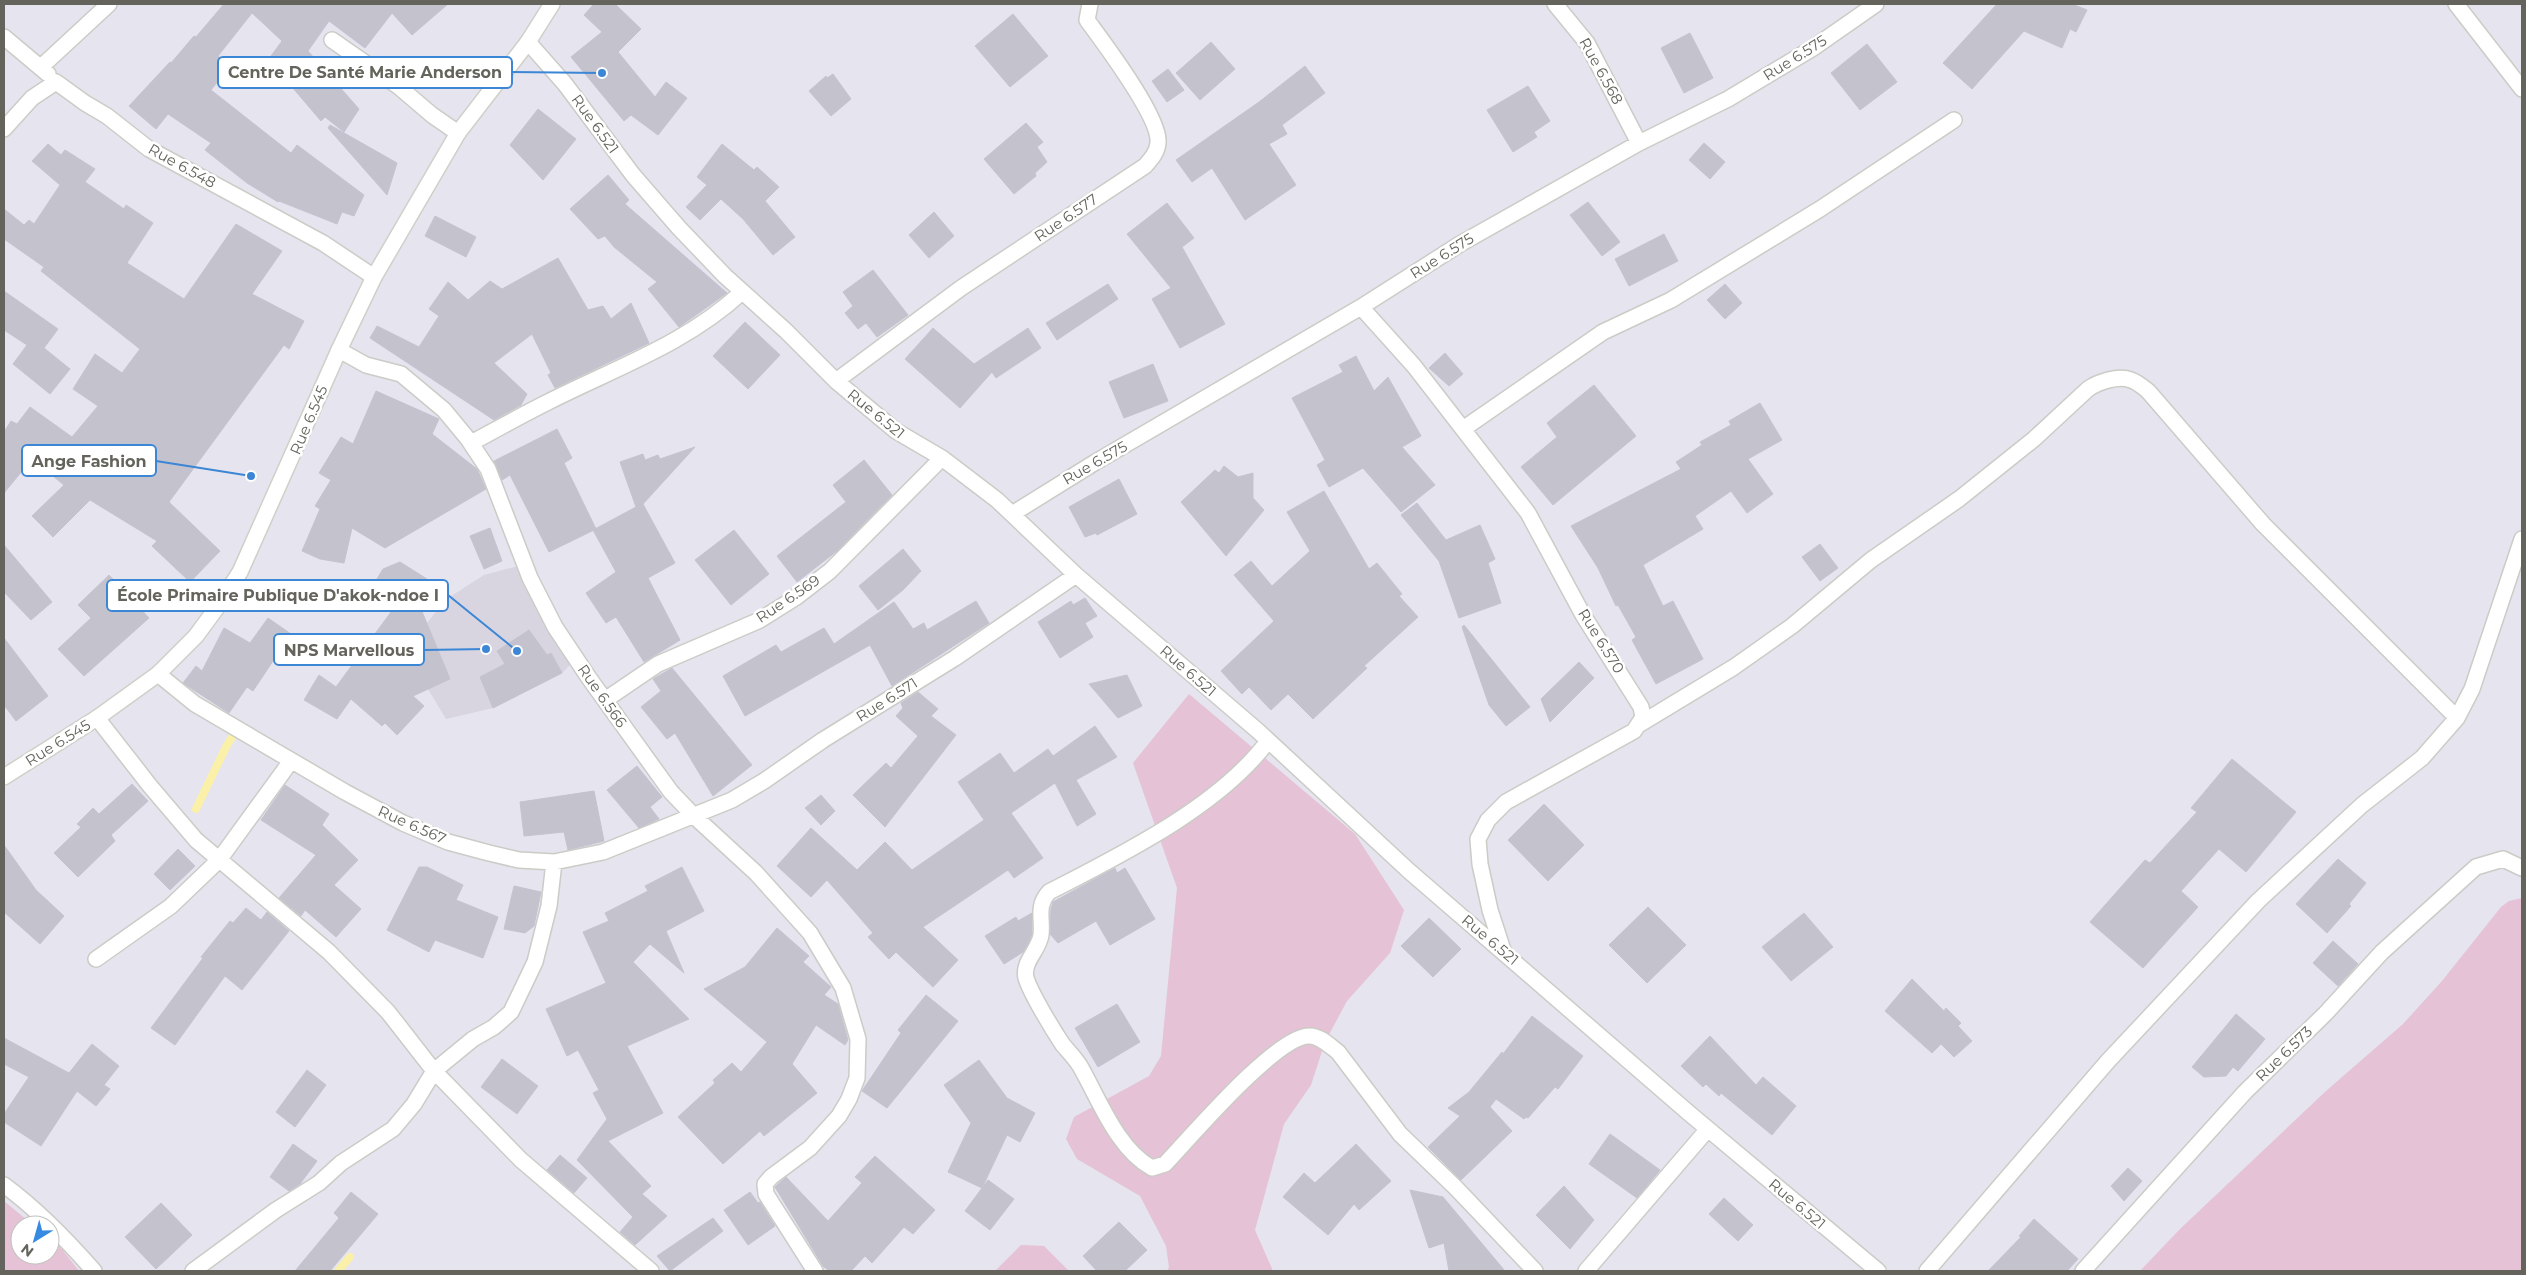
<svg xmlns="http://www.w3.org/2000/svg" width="2526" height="1275" font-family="Montserrat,sans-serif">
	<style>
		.education { fill: #d8d5e1 }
		.green { fill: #e5c2d5 }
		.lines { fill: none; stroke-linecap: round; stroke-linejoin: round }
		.stream { stroke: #fbf0a7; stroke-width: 8 }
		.building { fill: #c4c2cc; stroke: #c5c3d2 }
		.street-casing { stroke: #cbccc6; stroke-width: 18 }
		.secondary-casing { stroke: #cfd0c8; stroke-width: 18 }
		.street { stroke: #fff; stroke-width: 15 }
		.secondary { stroke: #fff; stroke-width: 15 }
		.labels { text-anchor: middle; stroke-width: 5; stroke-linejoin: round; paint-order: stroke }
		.street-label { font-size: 15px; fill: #64645c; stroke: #fff }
		.leader { fill: none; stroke: #3b86d5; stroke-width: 2 }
		.callout-dot { fill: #3b86d5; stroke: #fff; stroke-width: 2 }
		.callout { fill: #fff; stroke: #3b86d5; stroke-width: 2 }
		.callout-label { font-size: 16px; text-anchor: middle; font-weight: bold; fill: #64645c }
	</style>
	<rect width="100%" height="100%" fill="#e6e4ee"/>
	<!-- education -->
	<path class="education" d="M518 566 571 664 562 673 493 708 446 719 428 689 403 634 427 623 445 600 484 575Z"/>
	<!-- green -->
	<path class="green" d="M1189 694 1355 834 1404 910 1390 953 1347 1001 1325 1042 1311 1085 1284 1124 1255 1230 1273 1271H1167L1169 1267 1166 1246 1140 1196 1077 1159 1066 1139 1074 1117 1149 1076 1161 1056 1177 888 1133 763Z
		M2522 898V1271H2140L2180 1229 2326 1091 2403 1024 2442 981 2501 907 2509 901Z
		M4 1201 33 1225H20V1255H50V1239L61 1248 79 1271H4Z
		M1021 1245 1044 1246 1069 1271H995Z"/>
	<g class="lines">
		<!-- stream -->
		<path class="stream" d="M196 809 226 747 235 732
			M338 1271 350 1257"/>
	</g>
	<!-- building -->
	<path class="building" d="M224 4H448L412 35 392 13 365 48 329 21 308 51 359 109 344 132 325 117 321 121 292 87 301 78 271 56 282 41 252 13 218 56 230 66 211 90 291 153 297 145 364 195 354 216 342 212 337 224 279 201 278 202 247 183 205 150 211 143 168 114 156 129 129 106 170 62 171 63 194 36 196 37Z
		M594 4H615L641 29 618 52 655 97 666 82 687 98 658 135 631 115 624 121 571 57 602 32 584 15Z
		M1997 4H2072L2087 10 2076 32 2070 29 2062 48 2024 31 1972 89 1943 63Z
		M1013 14 1048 56 1010 87 975 46Z
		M1690 33 1713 78 1684 93 1661 48Z
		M1211 42 1235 69 1200 100 1176 73Z
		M1867 44 1897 82 1860 110 1831 73Z
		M1305 66 1325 93 1282 125 1287 134 1269 144 1296 185 1245 220 1212 168 1192 182 1176 160 1259 102Z
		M1168 69 1184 90 1167 102 1152 81Z
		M833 74 851 99 831 116 809 91 826 76 827 78Z
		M1528 86 1550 121 1534 132 1537 137 1513 152 1487 110Z
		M538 109 576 139 543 180 510 145Z
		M1026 123 1043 142 1037 147 1047 162 1035 173 1036 176 1014 194 984 159Z
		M330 125 397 163 387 195 328 128Z
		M1704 143 1725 162 1710 179 1689 160Z
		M48 144 61 155 65 150 95 169 85 182 124 209 126 205 153 223 127 263 184 299 236 224 282 251 252 294 304 321 289 349 284 345 169 502 220 551 190 582 152 546 157 541 90 500 53 537 32 516 64 485 32 459 4 493V432L11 421 17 424 30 407 72 437 98 406 73 389 95 354 122 373 140 349 41 271 44 267 4 239V209L24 225 29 220 34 224 60 185 32 161Z
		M722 144 754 170 757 167 779 187 765 201 795 237 773 255 743 219 721 199 700 220 686 207 707 185 697 177Z
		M608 175 629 200 625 204 727 293 679 327 648 289 657 282 614 247 605 236 598 239 570 209Z
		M1588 202 1620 242 1602 256 1570 215Z
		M1167 203 1194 238 1182 247 1225 324 1180 348 1152 299 1171 288 1127 234Z
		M934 212 954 236 929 258 909 235Z
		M435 216 476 237 466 257 425 236Z
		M1664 234 1678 261 1629 286 1615 259Z
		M558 258 588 310 603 306 611 319 631 303 649 343 555 388 548 375 551 373 532 334 494 363 527 394 521 405 494 420 370 338 377 326 419 347 439 316 429 309 448 282 468 300 490 281 502 289Z
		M873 270 908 315 877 337 866 323 858 329 845 313 853 306 843 292Z
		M1108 284 1118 299 1057 340 1046 323Z
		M1725 284 1742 303 1725 319 1707 300Z
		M4 291 58 329 44 348 70 369 50 394 13 364 27 345 4 330Z
		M745 322 780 355 748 389 713 356Z
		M933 328 974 364 1028 328 1041 348 996 378 992 372 960 408 905 359Z
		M1445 353 1463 374 1449 386 1429 368Z
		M1356 356 1374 391 1388 377 1421 436 1402 447 1435 485 1401 512 1363 468 1329 487 1317 465 1325 460 1292 398 1343 372 1339 365Z
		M1153 364 1168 401 1124 418 1109 382Z
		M1594 385 1636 436 1553 505 1521 467 1557 437 1547 423Z
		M376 391 439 419 432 434 477 469 486 489 385 548 352 528 344 563 320 559 302 551 320 509 315 506 331 480 319 473 341 437 353 444Z
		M1760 403 1782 440 1748 459 1773 494 1747 513 1731 491 1695 516 1703 529 1643 565 1663 606 1673 601 1703 659 1656 684 1632 640 1636 637 1618 605 1616 606 1598 568 1571 526 1681 469 1676 462 1702 445 1700 442 1731 425 1729 421Z
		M557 429 572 458 564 463 596 529 549 552 510 475 502 480 494 461Z
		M695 447 643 504 675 563 648 578 680 640 644 662 616 617 606 623 586 593 616 572 593 530 636 507 620 462 643 454 645 460 658 455 660 459Z
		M864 460 892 495 837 551 797 582 777 556 846 502 833 485Z
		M1224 466 1238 477 1253 473V498L1264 510 1226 556 1181 502 1215 470 1219 473Z
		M1119 479 1137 514 1097 535 1096 533 1085 537 1069 507Z
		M1324 491 1369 569 1377 563 1402 594 1399 596 1418 617 1364 666 1367 668 1313 719 1288 694 1271 710 1249 687 1242 694 1221 671 1274 621 1234 575 1251 561 1272 586 1310 551 1287 512Z
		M1417 503 1446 540 1480 525 1495 559 1488 563 1501 603 1459 618 1439 561 1401 515Z
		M490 528 502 561 484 569 470 536Z
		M734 530 769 574 731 605 695 560Z
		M1820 544 1838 568 1820 581 1802 557Z
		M4 545 52 602 31 620 4 592Z
		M903 549 921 571 903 590 878 610 859 586Z
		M400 562 427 579 416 597 450 679 413 696 424 706 397 735 385 723 382 726 351 699 337 719 304 700 319 675 336 687 391 612 366 597 383 569Z
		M109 575 149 618 84 676 58 649 91 618 78 605Z
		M1085 598 1097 616 1085 623 1093 637 1060 658 1038 622 1071 601 1073 605Z
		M976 601 989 623 892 686 870 645 745 716 723 676 776 645 781 652 824 628 834 644 894 602 913 629 924 623 927 630Z
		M268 618 291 634 253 691 247 687 229 713 183 683 196 666 202 671 224 628 250 643Z
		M1464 625 1530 707 1506 726 1489 705 1462 627Z
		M529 630 547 655 551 653 562 673 493 708 480 677 505 664 497 651Z
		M4 638 48 696 16 721 4 705Z
		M1579 662 1594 678 1550 722 1541 699Z
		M672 668 752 765 713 796 675 733 667 739 641 707 661 691 653 679Z
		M1127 675 1142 706 1118 718 1089 684Z
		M918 692 938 709 931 716 956 735 885 827 853 795 886 763 891 768 918 736 896 716 903 708 901 703Z
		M1095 726 1117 757 1076 780 1096 814 1077 826 1055 783 1011 813 1043 858 1014 878 1008 870 923 927 958 960 933 987 896 952 889 959 868 937 873 933 827 880 811 897 777 866 811 828 857 870 885 842 912 870 984 820 958 782 1000 753 1014 773 1048 749 1053 756Z
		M2232 759 2296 812 2246 872 2219 849 2181 891 2198 907 2143 968 2090 922 2145 860 2150 863 2197 812 2191 808Z
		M637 766 662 797 650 807 659 819 639 828 607 790Z
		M132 784 148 801 111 835 115 841 78 877 54 853 81 827 77 824 93 808 99 814Z
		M285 785 329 814 322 825 358 860 334 885 361 909 336 937 305 910 301 916 279 898 316 855 261 820Z
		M594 791 604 841 568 850 564 832 524 836 520 802Z
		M821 795 835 811 821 825 805 808Z
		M1544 804 1584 845 1548 881 1508 840Z
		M4 845 36 890 64 916 40 944 4 912Z
		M178 849 195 866 170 890 154 874Z
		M2338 859 2366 883 2349 904 2351 906 2327 933 2296 904Z
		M419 867H427L463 885 456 900 498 917 483 958 435 940 429 952 387 930Z
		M682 867 704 911 666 931 684 973 650 944 633 962 689 1019 627 1046 663 1113 608 1141 651 1186 642 1194 667 1216 635 1245 620 1232 633 1217 577 1160 607 1119 593 1093 599 1090 578 1050 567 1056 546 1009 606 983 583 932 609 921 605 913 648 891 645 886Z
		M1115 868 1117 873 1125 868 1155 919 1110 945 1096 921 1058 943 1050 934 1051 909 1053 902Z
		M514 886 541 892 534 926 525 933 504 929Z
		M1648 907 1686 945 1647 983 1609 945Z
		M246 908 261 920 267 912 289 931 242 990 225 976 175 1045 151 1028 203 958 201 957 230 921 233 923Z
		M1032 913V934L1029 942 1023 952 1004 964 985 936 1016 917 1018 921Z
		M1804 913 1833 947 1791 981 1762 947Z
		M1429 918 1461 949 1433 977 1401 946Z
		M777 928 809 956 803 962 831 987 824 995 838 1004 848 1040 845 1045 816 1025 792 1064 817 1093 764 1136 760 1131 723 1164 678 1117 715 1083 713 1080 732 1063 741 1072 767 1042 704 989 745 967Z
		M2333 941 2358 964 2338 986 2313 963Z
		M1912 979 1944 1011 1946 1008 1961 1023 1958 1026 1972 1041 1954 1057 1941 1044 1932 1053 1885 1011Z
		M926 995 958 1021 887 1108 862 1091 901 1033 898 1030Z
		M1117 1004 1140 1042 1098 1067 1075 1028Z
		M2236 1014 2265 1039 2238 1071 2233 1067 2226 1076 2204 1077 2192 1067Z
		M1532 1016 1583 1056 1558 1089 1555 1087 1528 1118 1526 1117 1524 1119 1496 1099 1490 1107 1512 1131 1461 1180 1428 1147 1460 1116 1448 1108 1469 1092 1502 1052 1503 1054Z
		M1710 1036 1756 1085 1763 1077 1796 1106 1772 1135 1721 1093 1719 1096 1706 1084 1703 1087 1681 1066Z
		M4 1038 69 1073 92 1044 119 1066 104 1085 110 1089 96 1106 77 1091 41 1146 4 1122V1114L29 1077 4 1064Z
		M502 1059 538 1086 517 1114 481 1087Z
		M979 1060 1007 1098 1035 1113 1020 1142 1007 1135 982 1188 948 1172 971 1123 944 1085Z
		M307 1070 326 1085 295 1127 276 1112Z
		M1610 1134 1660 1170 1637 1198 1589 1164Z
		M293 1144 317 1161 300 1184 289 1191 270 1177Z
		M1356 1144 1391 1181 1359 1210 1354 1204 1328 1235 1283 1197 1304 1173 1315 1183Z
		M560 1155 587 1178 574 1193 547 1170Z
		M875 1156 935 1210 913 1234 904 1227 872 1263 865 1256 851 1271H829L823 1266 775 1187 786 1177 828 1221 862 1183 855 1177Z
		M2128 1168 2142 1181 2124 1201 2111 1186Z
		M988 1180 1014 1199 990 1230 965 1211Z
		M1564 1186 1594 1220 1570 1249 1536 1215Z
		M1410 1190 1443 1197 1505 1271H1449L1444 1243 1429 1248Z
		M351 1192 378 1214 330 1271H295L339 1218 334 1213Z
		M750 1192 758 1203 760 1202 775 1226 748 1245 724 1210Z
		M1724 1198 1753 1225 1738 1241 1709 1214Z
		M161 1203 192 1235 156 1269 125 1237Z
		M713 1218 723 1231 670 1271 657 1256Z
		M2034 1219 2078 1259 2067 1271H1988L2021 1237 2019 1236Z
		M1119 1222 1147 1250 1125 1271H1097L1083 1256Z"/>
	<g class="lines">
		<defs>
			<path id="street" d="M1555 4 1587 43 1639 143
				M2456 4 2522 89
				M4 37 48 74
				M332 40 398 86 432 115 458 133
				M528 42 565 84 633 175 679 228 725 276 786 331 836 381 896 431 942 458 997 500 1076 575 1258 731 1409 871 1690 1114 1878 1271
				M41 67 109 4
				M4 129 32 98 56 82 85 103 107 116 149 149 323 243 374 277
				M1361 307 1414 366 1528 513 1583 615 1641 707 1643 717 1634 731 1506 802 1488 820 1478 839 1480 864 1490 910 1503 950
				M339 350 366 365 401 374 444 410 468 439 488 469 530 578 555 627 589 678 671 792 694 816 756 873 810 933 843 988 858 1039 857 1078 849 1099 839 1116 810 1148 771 1177 765 1184 766 1194 815 1271
				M836 381 961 288 1145 166C1151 159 1157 153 1158 143 1161 118 1103 42 1087 20L1090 4
				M1463 429 1603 332 1671 300 1820 209 1954 120
				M471 443C497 429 522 415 548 402 615 368 686 344 742 292
				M1012 514 1094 463 1361 307 1460 244 1639 143 1728 99 1813 48 1876 4
				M158 674 195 704 345 792 403 823 448 842 489 853 519 860 554 862 603 852 732 800 764 781 823 740 955 658 1076 575
				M605 700 658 664 760 620 795 598 830 571 942 458
				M97 718 150 786 196 840 329 952 388 1012 434 1071 521 1160 651 1271
				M1640 724 1734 667 1792 626 1871 560 1959 499 2034 439 2088 389C2098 382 2118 375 2131 380 2137 382 2143 387 2148 391L2263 524 2457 718
				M1268 741C1220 806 1121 855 1049 892 1036 906 1043 918 1041 935 1039 950 1022 962 1026 978 1031 994 1053 1030 1063 1045 1069 1052 1075 1058 1080 1066 1099 1099 1117 1149 1152 1168L1165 1164C1190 1138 1276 1036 1309 1036 1319 1035 1330 1046 1338 1052L1400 1134 1456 1188 1535 1271
				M96 959 171 906 219 860 291 761
				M4 1185C38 1210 66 1239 94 1271
				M193 1271 276 1210 319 1183 341 1163 393 1129 414 1104 434 1071 473 1039 494 1027 511 1012 535 962 549 906 554 862
				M1586 1271 1708 1129
				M1927 1271 2108 1061 2258 901 2362 805 2422 758 2457 718 2472 689 2522 539
				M2083 1271 2245 1092 2325 1014 2382 952 2476 867 2503 859 2522 868"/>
			<path id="secondary" d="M4 777 97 718 158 674 196 636 218 606 240 572 339 350 374 277 458 133 528 42 552 4"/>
		</defs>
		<!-- street casing -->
		<use href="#street" class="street-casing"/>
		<!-- secondary casing -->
		<use href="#secondary" class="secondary-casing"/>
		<!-- street -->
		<use href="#street" class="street"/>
		<!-- secondary -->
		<use href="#secondary" class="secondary"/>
	</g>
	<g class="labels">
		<!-- street labels -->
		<g class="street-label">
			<text transform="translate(1795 58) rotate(-32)" y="5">Rue 6.575</text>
			<text transform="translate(1601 71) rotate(61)" y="5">Rue 6.568</text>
			<text transform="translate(595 124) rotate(54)" y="5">Rue 6.521</text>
			<text transform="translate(182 166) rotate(29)" y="5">Rue 6.548</text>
			<text transform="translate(1066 218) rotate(-34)" y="5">Rue 6.577</text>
			<text transform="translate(1442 256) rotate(-32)" y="5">Rue 6.575</text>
			<text transform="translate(876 414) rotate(39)" y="5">Rue 6.521</text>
			<text transform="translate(309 420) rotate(-67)" y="5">Rue 6.545</text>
			<text transform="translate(1095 463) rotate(-30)" y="5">Rue 6.575</text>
			<text transform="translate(788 599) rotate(-34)" y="5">Rue 6.569</text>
			<text transform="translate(1601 641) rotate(58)" y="5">Rue 6.570</text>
			<text transform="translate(1188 671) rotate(41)" y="5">Rue 6.521</text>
			<text transform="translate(602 696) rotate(55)" y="5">Rue 6.566</text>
			<text transform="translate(887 700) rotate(-32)" y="5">Rue 6.571</text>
			<text transform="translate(58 743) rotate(-32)" y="5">Rue 6.545</text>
			<text transform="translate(412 825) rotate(24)" y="5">Rue 6.567</text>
			<text transform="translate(1490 940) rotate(40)" y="5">Rue 6.521</text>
			<text transform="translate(2284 1054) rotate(-44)" y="5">Rue 6.573</text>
			<text transform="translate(1797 1204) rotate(40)" y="5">Rue 6.521</text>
		</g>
	</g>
	<!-- callouts -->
	<path class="leader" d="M602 73L512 72M251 476L156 461M517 651L448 595M486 649L424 650"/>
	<g class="callout-dot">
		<circle cx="602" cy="73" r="5"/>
		<circle cx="251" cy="476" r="5"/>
		<circle cx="517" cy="651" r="5"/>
		<circle cx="486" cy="649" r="5"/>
	</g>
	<g class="callout">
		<rect x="218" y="57" width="294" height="31" rx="5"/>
		<rect x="22" y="445" width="134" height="31" rx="5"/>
		<rect x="107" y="580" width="341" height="31" rx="5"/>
		<rect x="274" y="634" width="150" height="31" rx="5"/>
	</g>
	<g class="callout-label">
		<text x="365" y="78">Centre De Santé Marie Anderson</text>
		<text x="89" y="467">Ange Fashion</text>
		<text x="278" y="601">École Primaire Publique D'akok-ndoe I</text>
		<text x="349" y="656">NPS Marvellous</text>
	</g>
	<!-- border -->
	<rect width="2526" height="1275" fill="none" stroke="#64645c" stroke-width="10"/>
	<!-- north arrow -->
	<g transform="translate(35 1240) rotate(217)"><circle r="24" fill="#ffffff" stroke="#c1c1be"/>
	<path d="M0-4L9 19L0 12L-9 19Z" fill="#368ae2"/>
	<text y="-8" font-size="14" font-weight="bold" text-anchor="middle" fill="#64645c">N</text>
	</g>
</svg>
